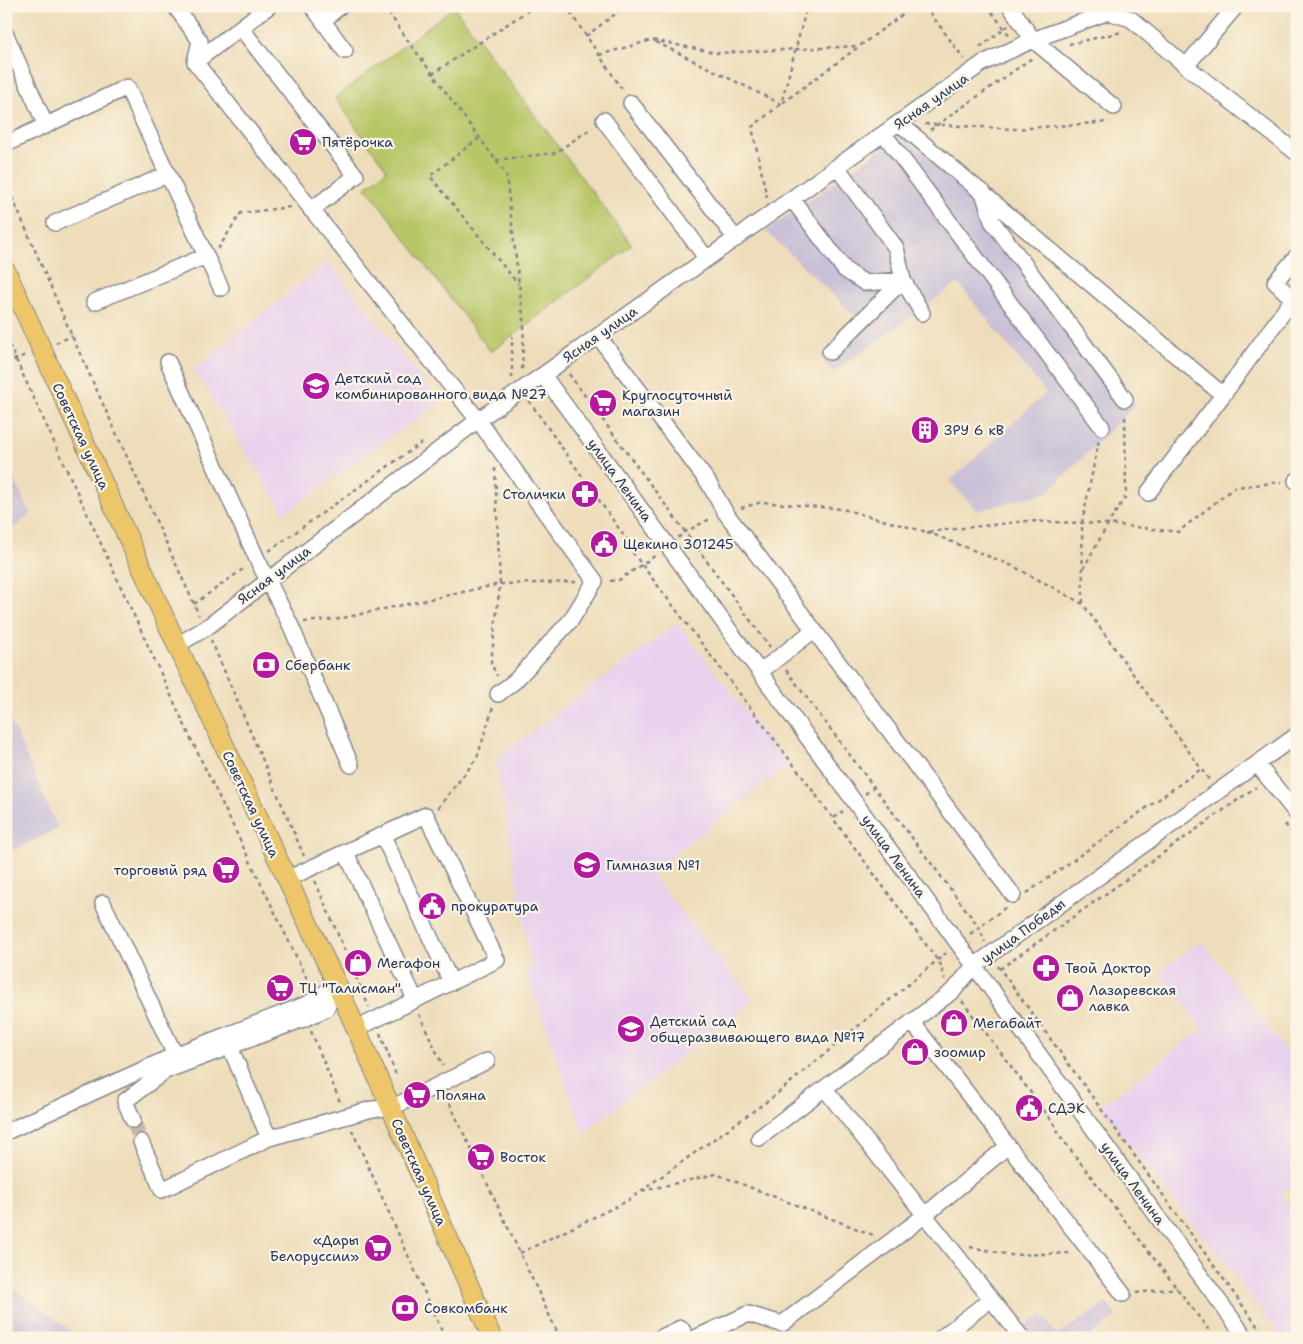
<svg xmlns="http://www.w3.org/2000/svg" width="1303" height="1344" font-family="'Shantell Sans',sans-serif">
	<style>
		.built { fill: #e9d2ee }
		.industrial { fill: #c9bfd7 }
		.green { fill: #b9c668; stroke: #6a7a63 }
		.lines { fill: none; stroke-linecap: round; stroke-linejoin: round }
		.minor-tunnel { stroke: #c4baa8; stroke-width: 15; stroke-dasharray: 15 8; stroke-linecap: butt }
		.minor-casing { stroke: #84868c; stroke-width: 18 }
		.major-casing { stroke: #84868c; stroke-width: 21 }
		.path { stroke: #84868c; stroke-width: 2.5; stroke-dasharray: 4 4; stroke-linecap: butt }
		.minor { stroke: #fff; stroke-width: 15 }
		.major { stroke: #ecc669; stroke-width: 19 }
		.labels { text-anchor: middle; stroke-width: 4.5; stroke-linejoin: round; paint-order: stroke }
		.street-label { font-size: 14px; fill: #1b2f5e; stroke: #fcf5e5 }
		.poi-label { font-size: 14px; fill: #1b2f5e; stroke: #fcf5e5; text-anchor: start }
	</style>
	<rect width="100%" height="100%" fill="#fcf5e5"/>
	<filter id="ink" filterUnits="userSpaceOnUse"><feTurbulence type="fractalNoise" baseFrequency=".02" numOctaves="2"/><feDisplacementMap in="SourceGraphic" scale="10" xChannelSelector="R" yChannelSelector="G"/><feConvolveMatrix kernelMatrix="1 2 1 2 8 2 1 2 1" color-interpolation-filters="sRGB"/></filter>
	<filter id="wash" filterUnits="userSpaceOnUse"><feTurbulence type="fractalNoise" baseFrequency=".0096" numOctaves="4" result="noise"/><feDisplacementMap in="SourceGraphic" scale="20" xChannelSelector="R" yChannelSelector="G"/><feGaussianBlur stdDeviation="1.12" result="paint"/><feColorMatrix in="noise" values="0 0 0 0 0 0 0 0 0 0 0 0 0 0 0 0 0 1.4 0 .05"/><feComposite in="paint" operator="in"/></filter>
	<g filter="url(#wash)">
		<rect width="100%" height="100%" fill="#eeddba"/>
		<!-- built -->
		<path class="built" d="M328 261 440 402 284 514 194 369Z
			M677 623 788 766 650 873 753 1000 583 1134 526 972 531 965 496 759Z
			M1201 940 1297 1065V1181L1281 1194 1297 1214V1338H1282L1232 1272 1151 1172 1101 1106 1202 1029 1160 973Z"/>
		<!-- industrial -->
		<path class="industrial" d="M901 135 990 209 1136 404 1048 492 977 511 950 481 1046 393 958 283 833 372 821 357 858 319 766 231Z
			M6 463 31 514 6 534Z
			M6 710 58 829 6 853Z
			M6 1283 81 1338H6Z
			M1107 1303 1117 1316 1087 1338H1029L1022 1328 1042 1314 1057 1335Z"/>
		<!-- green -->
		<path class="green" d="M454 7 632 245 491 352 366 187 387 170 335 98Z"/>
	</g>
	<g filter="url(#ink)">
		<g class="lines">
			<!-- minor-tunnel -->
			<path class="minor-tunnel" d="M133 1120 141 1142"/>
			<defs>
				<path id="minor" d="M175 6 200 41 195 62
					M312 6 345 51
					M1010 6 1033 40 1114 107
					M323 21 340 6
					M241 28 356 176 311 210
					M6 35 46 126
					M195 62 478 420 595 581 571 620 515 681 498 694
					M195 62 269 6
					M1186 66 1236 6
					M631 103 736 239
					M604 120 707 259
					M899 123 1223 395
					M884 134 1102 427
					M6 144 127 87 221 288
					M837 167 896 248 903 280 922 313
					M983 192 992 221 1125 399
					M792 199 845 270 865 283 903 280 830 352
					M55 223 168 174
					M94 302 206 256
					M598 336 708 482 725 512 1013 895
					M168 362 257 559 290 624 351 765
					M543 375 1246 1338
					M1296 481H1297
					M1148 493 1223 395 1293 299 1275 282 1297 256
					M177 645 206 628 478 420 543 375 983 63 1033 40 1108 12 1131 19 1186 66 1297 153
					M760 672 814 630
					M1257 764 1297 814
					M383 836 451 982
					M346 853 415 999
					M287 879 426 815 497 960 356 1029
					M103 903 175 1055
					M912 1022 1123 1294
					M230 1047 269 1138
					M825 1089 1022 1338
					M6 1132 175 1055 307 1004 337 985 326 1009 306 1018 165 1071 125 1101 133 1120
					M759 1138 954 990 974 966 1297 735
					M141 1142 162 1190 269 1138 372 1109 391 1108 487 1061
					M660 1338 681 1328 687 1338
					M695 1338 748 1314 782 1324 924 1216 1008 1146
					M941 1338 991 1299"/>
				<path id="major" d="M6 271 177 645 337 985 492 1338"/>
			</defs>
			<!-- minor casing -->
			<use href="#minor" class="minor-casing"/>
			<!-- major casing -->
			<use href="#major" class="major-casing"/>
			<!-- path -->
			<path class="path" d="M384 6 409 42 506 174 524 326 522 371
				M566 6 624 92
				M925 6 964 59
				M987 6 1010 36
				M586 36 626 6
				M656 42 781 104 807 6
				M1069 44 1122 32
				M980 47 1008 26
				M599 55 652 40 717 53 859 46
				M432 74 535 6
				M925 124 1015 129 1109 122
				M930 130 1032 58
				M479 138 430 176 518 284
				M496 160 555 153 592 128
				M6 183 72 336 199 615
				M767 198 752 127 781 104 914 6
				M218 249 241 213 290 207
				M6 338 192 741 308 981V987
				M56 343 72 336
				M6 363 26 355
				M569 374 770 647
				M512 378V336
				M529 401 632 547 633 553 793 764 941 965 943 976 945 979
				M495 468 500 584 491 663 497 676
				M741 508 762 502 842 509 927 532 1027 521 1108 524 1178 532 1235 487 1282 482
				M927 532 1013 566 1083 604 1210 781
				M678 538 685 532 712 518
				M269 551 421 443
				M1083 569 1108 524 1126 496 1125 413
				M610 581 619 580 656 555
				M1083 603 1082 523 1099 440
				M194 604 246 567
				M304 622 338 619 500 584 577 582
				M211 640 304 856
				M786 670 979 927 985 942
				M865 794 874 787
				M438 808 477 758 493 707
				M834 818 843 811
				M1285 824 1297 839
				M315 881 369 1007
				M1027 893 1201 769
				M970 934 1006 907
				M998 966 1266 1338
				M1000 969 1256 787
				M962 1001 1055 1125 1060 1136 1215 1338
				M419 1014 443 1066
				M311 1031 340 1102
				M380 1033 396 1075
				M446 1096 560 1338
				M352 1130 445 1338
				M642 1191 716 1174 873 1235H876
				M970 1247 1011 1255 1073 1253
				M520 1253 627 1201 773 1097 946 953
				M1136 1293 1177 1288"/>
			<!-- minor -->
			<use href="#minor" class="minor"/>
			<!-- major -->
			<use href="#major" class="major"/>
		</g>
	</g>
	<!-- icons -->
	<defs>
		<symbol id="supermarket-disc" viewBox="-11 -11 22 22"><circle r="9.5" fill="#b5179e" stroke="#fcf5e5"/><path d="M-6-5.5h2.5l.6 2H6L4.5 2H-2.5L-4.4-4H-6ZM-1.5 3.2a1.3 1.3 0 1 0 .1 0ZM3 3.2a1.3 1.3 0 1 0 .1 0Z" fill="#fff"/></symbol>
		<symbol id="school-disc" viewBox="-11 -11 22 22"><circle r="9.5" fill="#b5179e" stroke="#fcf5e5"/><path d="M0-5L7-2L0 1L-7-2ZM-4 1L0 2.5L4 1V4Q0 6-4 4Z" fill="#fff"/></symbol>
		<symbol id="building-disc" viewBox="-11 -11 22 22"><circle r="9.5" fill="#b5179e" stroke="#fcf5e5"/><path d="M-4-6H4V6H1V3H-1V6H-4ZM-2.5-4.3h1.7v1.8h-1.7ZM.8-4.3h1.7v1.8H.8ZM-2.5-1h1.7V.8h-1.7ZM.8-1h1.7V.8H.8Z" fill="#fff"/></symbol>
		<symbol id="pharmacy-disc" viewBox="-11 -11 22 22"><circle r="9.5" fill="#b5179e" stroke="#fcf5e5"/><path d="M-2-6h4v4h4v4h-4v4h-4v-4h-4v-4h4Z" fill="#fff"/></symbol>
		<symbol id="civic-disc" viewBox="-11 -11 22 22"><circle r="9.5" fill="#b5179e" stroke="#fcf5e5"/><path d="M-.6-6.5H3V-4.5H.6V-3L4-1V1h2V6H-6V1h2V-1L-.6-3ZM-1.2 2.5V6h2.4V2.5Z" fill="#fff"/></symbol>
		<symbol id="bank-disc" viewBox="-11 -11 22 22"><circle r="9.5" fill="#b5179e" stroke="#fcf5e5"/><path d="M-6-4H6V4H-6ZM0-2.3a2.3 2.3 0 1 0 0 4.6a2.3 2.3 0 1 0 0-4.6Z" fill="#fff"/></symbol>
		<symbol id="shop-disc" viewBox="-11 -11 22 22"><circle r="9.5" fill="#b5179e" stroke="#fcf5e5"/><path d="M-5-2.5h2.3a2.7 3.5 0 0 1 5.4 0H5L5.5 6h-11ZM-1.5-2.5h3a1.5 2.3 0 0 0-3 0Z" fill="#fff"/></symbol>
	</defs>
	<g fill-rule="evenodd">
		<use href="#supermarket-disc" x="287" y="126" width="32" height="32"/>
		<use href="#school-disc" x="300" y="370" width="32" height="32"/>
		<use href="#supermarket-disc" x="587" y="387" width="32" height="32"/>
		<use href="#building-disc" x="909" y="414" width="32" height="32"/>
		<use href="#pharmacy-disc" x="569" y="478" width="32" height="32"/>
		<use href="#civic-disc" x="588" y="528" width="32" height="32"/>
		<use href="#bank-disc" x="250" y="649" width="32" height="32"/>
		<use href="#school-disc" x="571" y="849" width="32" height="32"/>
		<use href="#supermarket-disc" x="210" y="854" width="32" height="32"/>
		<use href="#civic-disc" x="416" y="890" width="32" height="32"/>
		<use href="#shop-disc" x="342" y="947" width="32" height="32"/>
		<use href="#pharmacy-disc" x="1030" y="952" width="32" height="32"/>
		<use href="#supermarket-disc" x="264" y="972" width="32" height="32"/>
		<use href="#shop-disc" x="1054" y="982" width="32" height="32"/>
		<use href="#shop-disc" x="938" y="1007" width="32" height="32"/>
		<use href="#school-disc" x="615" y="1013" width="32" height="32"/>
		<use href="#shop-disc" x="899" y="1036" width="32" height="32"/>
		<use href="#supermarket-disc" x="401" y="1079" width="32" height="32"/>
		<use href="#civic-disc" x="1013" y="1092" width="32" height="32"/>
		<use href="#supermarket-disc" x="465" y="1141" width="32" height="32"/>
		<use href="#supermarket-disc" x="362" y="1232" width="32" height="32"/>
		<use href="#bank-disc" x="389" y="1292" width="32" height="32"/>
	</g>
	<g class="labels">
		<!-- street labels -->
		<g class="street-label">
			<text transform="translate(931 101) rotate(-35)" y="5">Ясная улица</text>
			<text transform="translate(600 334) rotate(-35)" y="5">Ясная улица</text>
			<text transform="translate(81 436) rotate(65)" y="5">Советская улица</text>
			<text transform="translate(620 480) rotate(54)" y="5">улица Ленина</text>
			<text transform="translate(274 575) rotate(-37)" y="5">Ясная улица</text>
			<text transform="translate(251 804) rotate(65)" y="5">Советская улица</text>
			<text transform="translate(894 856) rotate(54)" y="5">улица Ленина</text>
			<text transform="translate(1023 931) rotate(-36)" y="5">улица Победы</text>
			<text transform="translate(419 1172) rotate(66)" y="5">Советская улица</text>
			<text transform="translate(1133 1183) rotate(54)" y="5">улица Ленина</text>
		</g>
		<!-- poi labels -->
		<g class="poi-label">
			<text x="322" y="147">Пятёрочка</text>
			<text x="335" y="383">Детский сад<tspan x="335" dy="16">комбинированного вида №27</tspan></text>
			<text x="622" y="400">Круглосуточный<tspan x="622" dy="16">магазин</tspan></text>
			<text x="944" y="435">ЗРУ 6 кВ</text>
			<text x="566" y="499" text-anchor="end">Столички</text>
			<text x="623" y="549">Щекино 301245</text>
			<text x="285" y="670">Сбербанк</text>
			<text x="606" y="870">Гимназия №1</text>
			<text x="207" y="875" text-anchor="end">торговый ряд</text>
			<text x="451" y="911">прокуратура</text>
			<text x="377" y="968">Мегафон</text>
			<text x="1065" y="973">Твой Доктор</text>
			<text x="299" y="993">ТЦ "Талисман"</text>
			<text x="1089" y="995">Лазаревская<tspan x="1089" dy="16">лавка</tspan></text>
			<text x="650" y="1026">Детский сад<tspan x="650" dy="16">общеразвивающего вида №17</tspan></text>
			<text x="973" y="1028">Мегабайт</text>
			<text x="934" y="1057">зоомир</text>
			<text x="436" y="1100">Поляна</text>
			<text x="1048" y="1113">СДЭК</text>
			<text x="500" y="1162">Восток</text>
			<text x="359" y="1245" text-anchor="end">«Дары<tspan x="359" dy="16">Белоруссии»</tspan></text>
			<text x="424" y="1313">Совкомбанк</text>
		</g>
	</g>
	<!-- margin -->
	<rect width="1303" height="1344" fill="none" stroke="#fcf5e5" stroke-width="25"/>
</svg>
